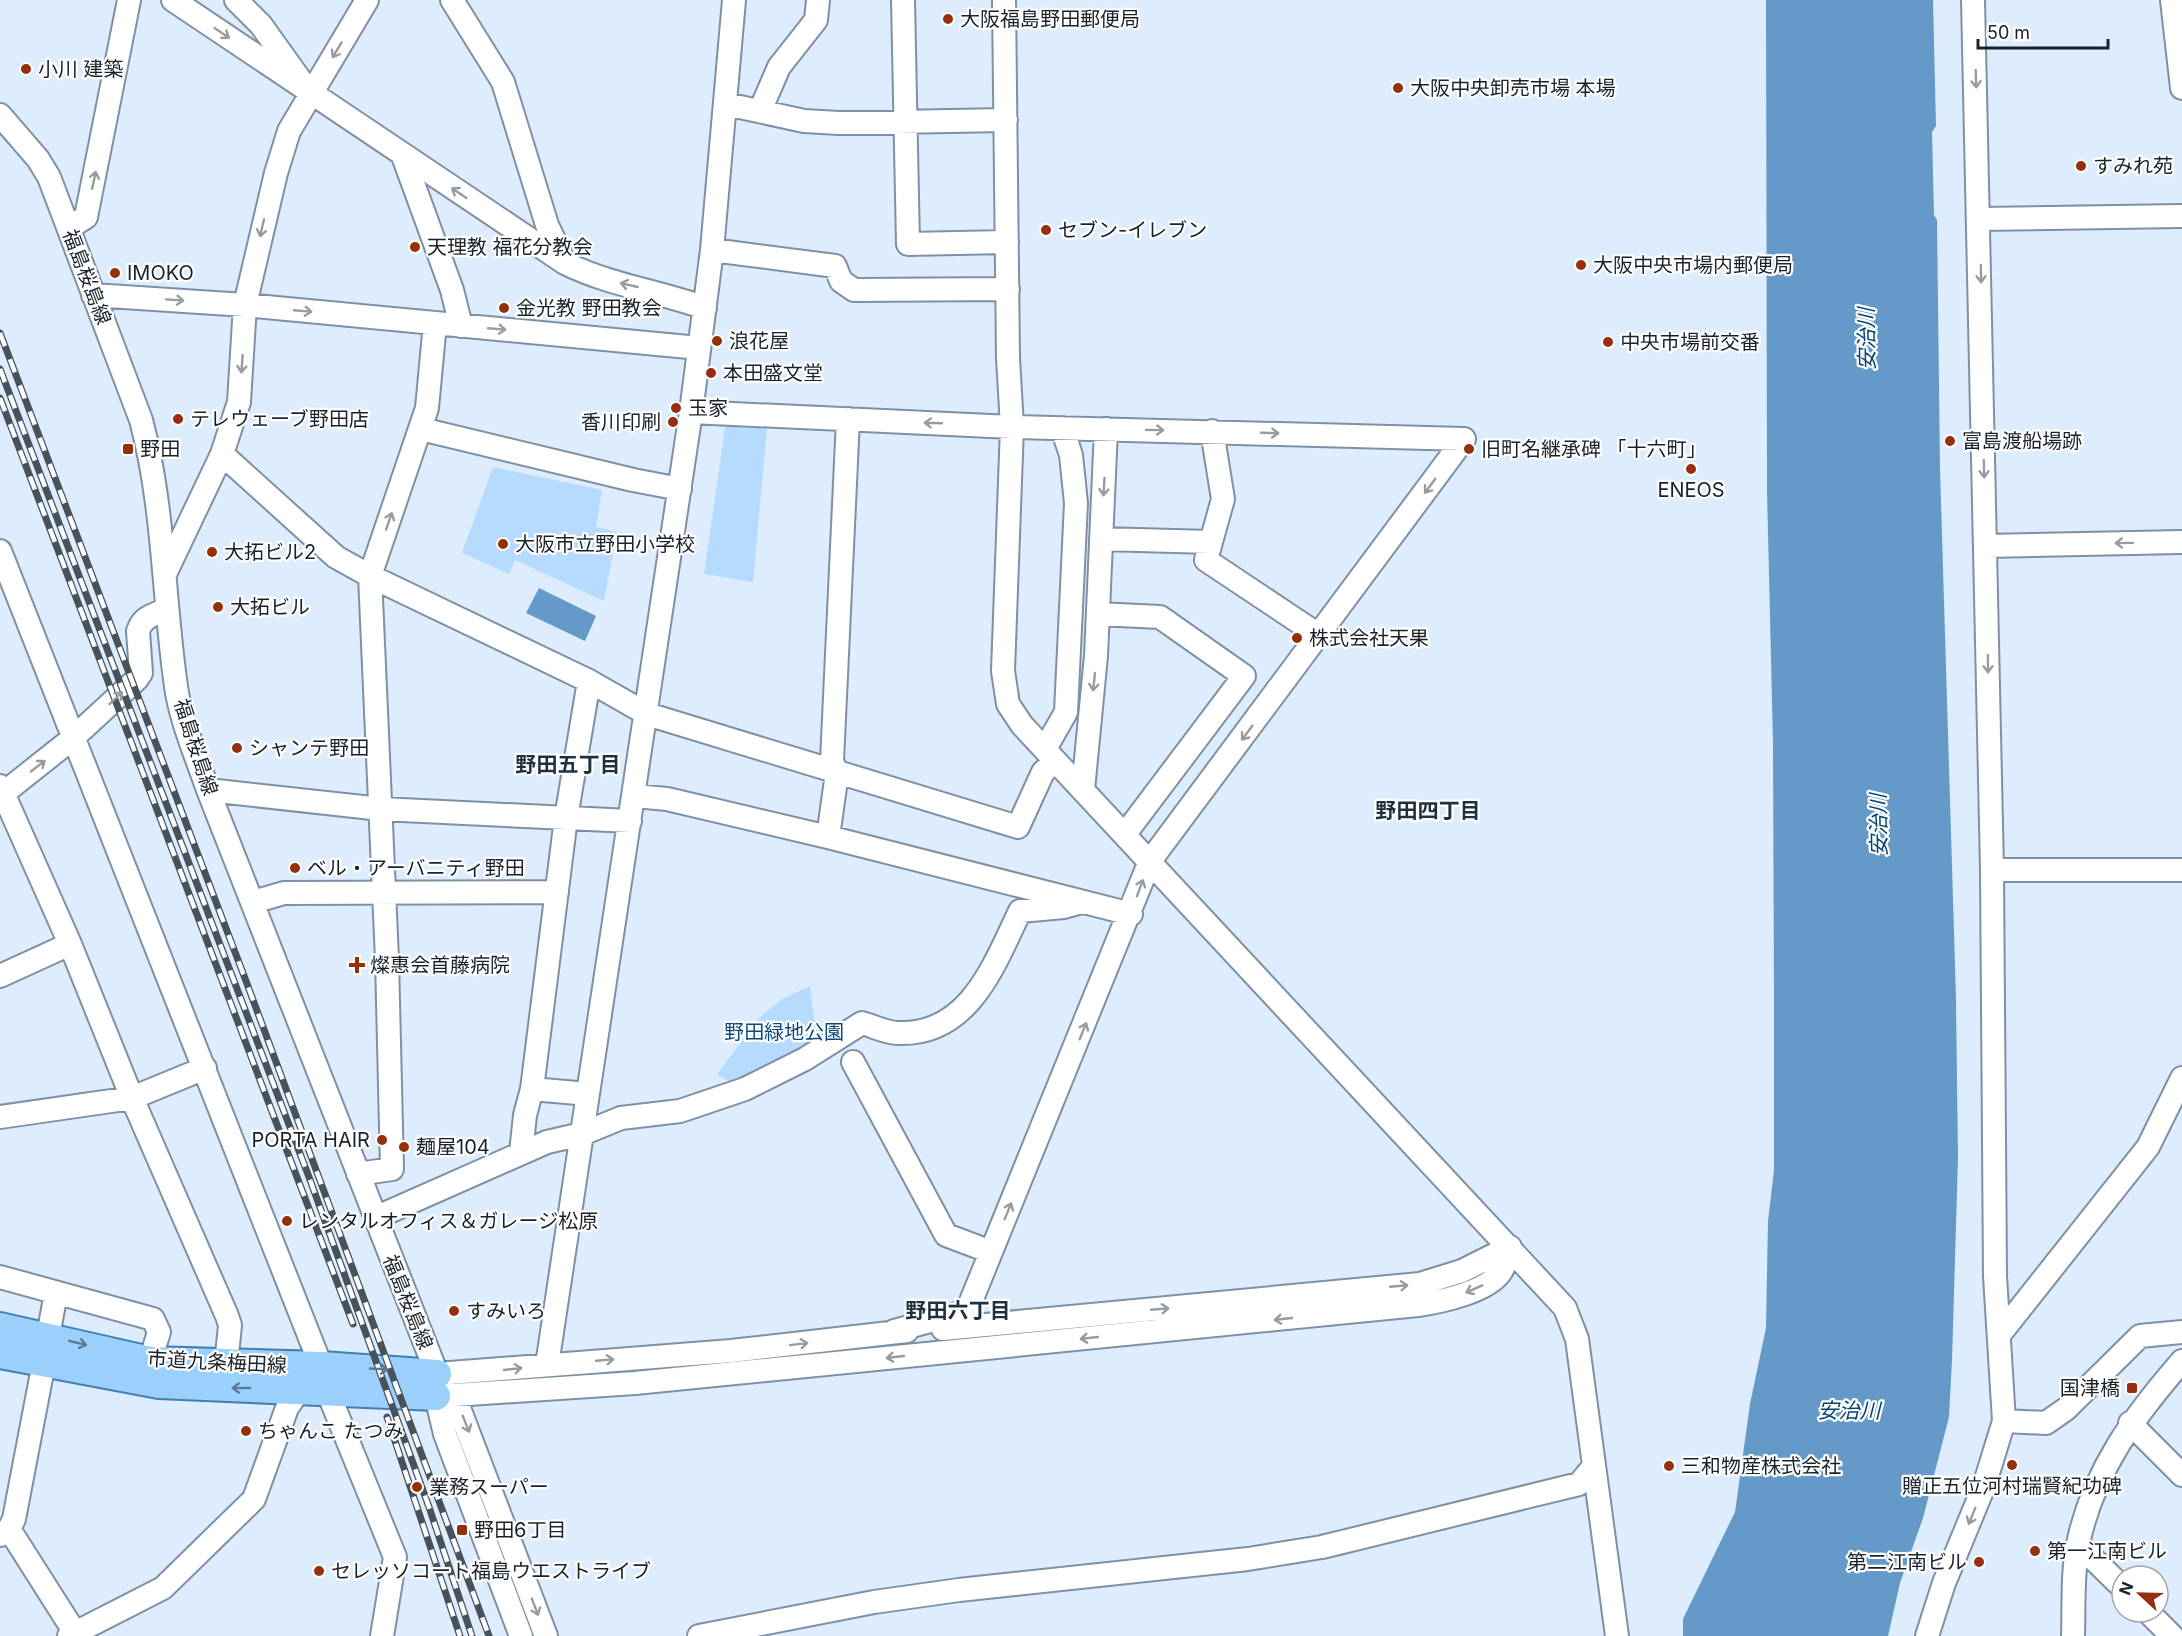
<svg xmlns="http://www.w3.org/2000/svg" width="2182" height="1636" font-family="Inter,'Noto Sans JP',sans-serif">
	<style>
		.green { fill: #b6dbfe }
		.water { fill: #6599c8 }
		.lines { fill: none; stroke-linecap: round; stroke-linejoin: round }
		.minor-casing { stroke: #7e91a4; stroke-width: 26 }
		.major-casing { stroke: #437eb1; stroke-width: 32 }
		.minor { stroke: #fff; stroke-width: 22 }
		.major { stroke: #9bcffc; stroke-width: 28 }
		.rail-casing { stroke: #48525b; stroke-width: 7 }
		.rail { stroke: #fff; stroke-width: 4.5; stroke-dasharray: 14; stroke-linecap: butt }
		.oneway { stroke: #989c9f }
		.oneway2 { stroke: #5a7892 }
		.poi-dot { fill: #962f0c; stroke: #fff; stroke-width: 2 }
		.labels { text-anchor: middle; stroke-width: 4.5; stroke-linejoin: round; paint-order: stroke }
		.poi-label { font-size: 20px; fill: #1a2229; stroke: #fff; text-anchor: start }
		.street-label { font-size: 20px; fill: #1a2229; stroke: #fff }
		.park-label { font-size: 20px; fill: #0f4b79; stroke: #fff }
		.water-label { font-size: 21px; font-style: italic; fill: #044471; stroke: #fff }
		.neighbourhood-label { font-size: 21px; font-weight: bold; fill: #1f303f; stroke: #fff }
	</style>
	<rect width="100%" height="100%" fill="#ddedfe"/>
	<!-- green -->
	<path class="green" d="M726 421 765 424 767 427 753 582 704 574Z
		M493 467 602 490 596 527 617 532 604 601 515 560 509 574 462 553Z
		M810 986 814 1018 825 1041 738 1087 717 1074 760 1017 782 999Z"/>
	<!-- water -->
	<path class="water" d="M1766 0H1933L1936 126 1932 132 1934 215 1937 220 1940 468 1956 999 1958 1158 1952 1360 1949 1417 1923 1518 1900 1583 1888 1636H1683V1619L1735 1512 1750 1404 1766 1328 1768 1221 1774 1170V999L1773 743 1767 491Z
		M539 588 596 616 585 641 526 613Z"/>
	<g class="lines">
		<defs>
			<path id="minor" d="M173 0 565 263C609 285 658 291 705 308
				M236 0 261 25 301 81
				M452 0 503 82 547 225 565 263
				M903 0 908 244 1007 242
				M1004 0 1008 358 1012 427 1003 671 1008 704 1022 725 1565 1308 1577 1339 1617 1636
				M2172 0 2182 88
				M726 104 804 121 839 123 1006 120
				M760 111 779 67 816 20 818 0
				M0 115 38 159 49 177 141 420C165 509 163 603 177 693 183 726 197 758 208 790L437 1374 454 1395 546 1636
				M403 156 452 290 461 326
				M1980 219 2182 216
				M69 228 86 217 129 0
				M712 250 835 266 841 281 854 290 1008 289
				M93 295 245 305 699 348
				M691 412 1012 427 1464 439
				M421 429 633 480 680 489
				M1212 431 1223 499 1206 560 1320 636
				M222 454 336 557 370 576 589 681 647 714 1018 827 1043 772 1055 761
				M1101 539 1211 542
				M1985 546 2182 542
				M0 551 321 1366
				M165 574 222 454 239 402 245 305 276 173 289 131 367 0
				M1098 614 1160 617 1244 676 1125 834
				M1045 749 1066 712 1076 503 1071 455 1062 428
				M0 786 70 944 132 1098 227 1316 230 1325 226 1365
				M208 790 381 809 630 821
				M1083 790 1096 656 1106 429
				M0 796 73 738 137 679 141 673 138 631C144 614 154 617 167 608
				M635 796 667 799 828 837 1131 914
				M828 837 837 773 832 761 848 419
				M1992 870H2182
				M253 902 284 893 557 892
				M0 976 70 944
				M853 1062 946 1235 991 1252
				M532 1089 588 1094
				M0 1117 132 1098 205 1068
				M521 1153 525 1115 532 1089 566 818 589 681
				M358 1174 392 1169 387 959 370 576 427 408 435 323
				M375 1218 547 1142 582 1134 621 1118 680 1111 745 1089 805 1059 862 1023C873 1026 886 1033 898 1033 969 1036 994 965 1020 911L1064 907 1082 902
				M0 1277 153 1319 159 1332 150 1361
				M943 1329 1420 1284 1462 1271 1510 1247
				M894 1331 967 1311 1150 861 1464 439
				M2000 1334 2148 1147 2182 1078
				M48 1336 56 1293
				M547 1365 691 412 712 250 734 0
				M437 1374 731 1351 907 1331
				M436 1382V1396L445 1434 521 1636
				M327 1390 395 1557 382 1636
				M440 1396 635 1383 1418 1305C1440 1302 1486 1292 1500 1273 1505 1267 1508 1255 1510 1247
				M2004 1421 2046 1423 2066 1409 2140 1336 2182 1332
				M2130 1423 2182 1475
				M9 1529 77 1636
				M0 1535 9 1529 14 1519 41 1378 46 1363
				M2078 1544 2122 1587
				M2148 1612 2172 1636
				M69 1636 163 1588 254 1499 287 1408 300 1389
				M699 1636 874 1602 959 1590 1248 1559 1322 1547 1579 1484 1594 1466
				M1927 1636 1944 1583 1984 1486 2004 1421 1995 1276 1992 870 1973 0
				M2073 1636C2074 1605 2072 1574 2078 1544 2093 1471 2135 1415 2182 1361"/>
			<path id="major" d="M0 1327 150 1361 321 1366 437 1374
				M0 1354 159 1384 436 1396"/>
		</defs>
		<!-- minor casing -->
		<use href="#minor" class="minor-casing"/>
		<!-- major casing -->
		<use href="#major" class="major-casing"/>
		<!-- minor -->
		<use href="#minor" class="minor"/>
		<!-- major -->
		<use href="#major" class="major"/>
		<defs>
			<path id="rail" d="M0 333 246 981 489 1636
				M0 369 309 1177 429 1507 472 1636
				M0 398 353 1324
				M387 1417 460 1636"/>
		</defs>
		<!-- rail casing -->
		<use href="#rail" class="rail-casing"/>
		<!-- rail -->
		<use href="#rail" class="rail"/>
	</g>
	<!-- one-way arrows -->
	<defs><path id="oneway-shaft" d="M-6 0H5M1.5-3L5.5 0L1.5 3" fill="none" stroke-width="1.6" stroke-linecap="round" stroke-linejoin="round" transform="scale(1.5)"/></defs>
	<g class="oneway">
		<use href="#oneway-shaft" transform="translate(222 33) rotate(34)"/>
		<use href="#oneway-shaft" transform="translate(337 50) rotate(121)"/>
		<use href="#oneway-shaft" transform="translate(1976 79) rotate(88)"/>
		<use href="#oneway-shaft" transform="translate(94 180) rotate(-78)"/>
		<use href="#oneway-shaft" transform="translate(459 193) rotate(-146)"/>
		<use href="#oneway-shaft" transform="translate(262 228) rotate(103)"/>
		<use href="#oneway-shaft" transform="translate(1981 274) rotate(89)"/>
		<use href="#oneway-shaft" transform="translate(629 285) rotate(-167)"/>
		<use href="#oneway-shaft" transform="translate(175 300) rotate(4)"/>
		<use href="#oneway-shaft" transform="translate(303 311) rotate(5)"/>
		<use href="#oneway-shaft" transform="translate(497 329) rotate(5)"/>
		<use href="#oneway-shaft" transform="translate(242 364) rotate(94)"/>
		<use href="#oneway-shaft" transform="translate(933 423) rotate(-178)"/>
		<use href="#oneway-shaft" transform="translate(1155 430) rotate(1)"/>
		<use href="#oneway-shaft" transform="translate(1270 433) rotate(2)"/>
		<use href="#oneway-shaft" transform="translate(1984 469) rotate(89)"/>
		<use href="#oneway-shaft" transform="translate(1430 486) rotate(126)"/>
		<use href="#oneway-shaft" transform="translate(1104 487) rotate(93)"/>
		<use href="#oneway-shaft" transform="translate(389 521) rotate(-71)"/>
		<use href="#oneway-shaft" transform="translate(2124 543) rotate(179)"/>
		<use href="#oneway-shaft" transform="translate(1988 664) rotate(89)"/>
		<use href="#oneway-shaft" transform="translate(1094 682) rotate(96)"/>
		<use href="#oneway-shaft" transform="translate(116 698) rotate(-43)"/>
		<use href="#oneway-shaft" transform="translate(1247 733) rotate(127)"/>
		<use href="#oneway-shaft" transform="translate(38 766) rotate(-38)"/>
		<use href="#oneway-shaft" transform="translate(1140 888) rotate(-70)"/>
		<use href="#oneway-shaft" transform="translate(1083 1031) rotate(-68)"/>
		<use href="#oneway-shaft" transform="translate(1008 1211) rotate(-68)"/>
		<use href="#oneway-shaft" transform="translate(1399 1286) rotate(-5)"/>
		<use href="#oneway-shaft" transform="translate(1474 1289) rotate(156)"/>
		<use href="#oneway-shaft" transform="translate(1160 1309) rotate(-5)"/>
		<use href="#oneway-shaft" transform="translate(1283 1319) rotate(174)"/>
		<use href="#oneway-shaft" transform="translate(1089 1338) rotate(174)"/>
		<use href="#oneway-shaft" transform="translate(799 1344) rotate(-7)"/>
		<use href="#oneway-shaft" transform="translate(895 1357) rotate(174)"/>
		<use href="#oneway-shaft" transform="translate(605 1360) rotate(-5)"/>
		<use href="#oneway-shaft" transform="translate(513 1369) rotate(-6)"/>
		<use href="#oneway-shaft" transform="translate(466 1424) rotate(68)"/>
		<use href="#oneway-shaft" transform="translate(1972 1516) rotate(112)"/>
		<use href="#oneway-shaft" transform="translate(535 1607) rotate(69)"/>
	</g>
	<g class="oneway2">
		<use href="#oneway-shaft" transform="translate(78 1343) rotate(14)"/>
		<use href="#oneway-shaft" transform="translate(379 1369) rotate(3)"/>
		<use href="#oneway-shaft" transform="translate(241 1388) rotate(179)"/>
	</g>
	<!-- markers -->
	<g class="poi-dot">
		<circle cx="948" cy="19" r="6"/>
		<circle cx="26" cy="69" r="6"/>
		<circle cx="1398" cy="88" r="6"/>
		<circle cx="2081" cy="166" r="6"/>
		<circle cx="1046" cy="230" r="6"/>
		<circle cx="415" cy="247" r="6"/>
		<circle cx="1581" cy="265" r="6"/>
		<circle cx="115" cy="273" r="6"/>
		<circle cx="504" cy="308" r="6"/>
		<circle cx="717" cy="341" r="6"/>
		<circle cx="1608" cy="342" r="6"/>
		<circle cx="711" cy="373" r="6"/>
		<circle cx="676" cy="408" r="6"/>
		<circle cx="178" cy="419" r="6"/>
		<circle cx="673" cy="422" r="6"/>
		<circle cx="1950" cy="441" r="6"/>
		<rect x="122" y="443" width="12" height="12" rx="3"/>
		<circle cx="1469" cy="449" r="6"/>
		<circle cx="1691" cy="469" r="6"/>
		<circle cx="503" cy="544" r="6"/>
		<circle cx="212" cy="552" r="6"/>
		<circle cx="218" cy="607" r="6"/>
		<circle cx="1297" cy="638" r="6"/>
		<circle cx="237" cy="748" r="6"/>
		<circle cx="295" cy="868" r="6"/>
		<path d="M354 956h6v6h6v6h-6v6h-6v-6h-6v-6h6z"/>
		<circle cx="382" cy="1140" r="6"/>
		<circle cx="404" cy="1147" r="6"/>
		<circle cx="287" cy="1221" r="6"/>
		<circle cx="454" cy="1311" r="6"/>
		<rect x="2126" y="1382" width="12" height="12" rx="3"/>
		<circle cx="246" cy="1431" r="6"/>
		<circle cx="2012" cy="1465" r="6"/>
		<circle cx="1669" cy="1466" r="6"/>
		<circle cx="417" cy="1487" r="6"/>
		<rect x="456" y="1524" width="12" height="12" rx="3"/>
		<circle cx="2035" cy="1551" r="6"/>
		<circle cx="1979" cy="1562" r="6"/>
		<circle cx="319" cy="1571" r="6"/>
	</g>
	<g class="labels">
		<!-- poi labels -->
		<g class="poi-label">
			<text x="960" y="26">大阪福島野田郵便局</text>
			<text x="38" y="76">小川 建築</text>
			<text x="1410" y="95">大阪中央卸売市場 本場</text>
			<text x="2093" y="173">すみれ苑</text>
			<text x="1058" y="237">セブン-イレブン</text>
			<text x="427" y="254">天理教 福花分教会</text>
			<text x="1593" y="272">大阪中央市場内郵便局</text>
			<text x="127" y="280">IMOKO</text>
			<text x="516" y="315">金光教 野田教会</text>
			<text x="729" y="348">浪花屋</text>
			<text x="1620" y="349">中央市場前交番</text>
			<text x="723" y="380">本田盛文堂</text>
			<text x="688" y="415">玉家</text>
			<text x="190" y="426">テレウェーブ野田店</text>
			<text x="661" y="429" text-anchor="end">香川印刷</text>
			<text x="1962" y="448">富島渡船場跡</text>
			<text x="140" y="456">野田</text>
			<text x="1481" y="456">旧町名継承碑 「十六町」</text>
			<text x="1691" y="497" text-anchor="middle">ENEOS</text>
			<text x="515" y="551">大阪市立野田小学校</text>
			<text x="224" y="559">大拓ビル2</text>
			<text x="230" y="614">大拓ビル</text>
			<text x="1309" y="645">株式会社天果</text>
			<text x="249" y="755">シャンテ野田</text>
			<text x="307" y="875">ベル・アーバニティ野田</text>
			<text x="370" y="972">燦惠会首藤病院</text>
			<text x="370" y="1147" text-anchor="end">PORTA HAIR</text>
			<text x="416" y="1154">麺屋104</text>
			<text x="299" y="1228">レンタルオフィス＆ガレージ松原</text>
			<text x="466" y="1318">すみいろ</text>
			<text x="2120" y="1395" text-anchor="end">国津橋</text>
			<text x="258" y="1438">ちゃんこ たつみ</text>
			<text x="1681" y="1473">三和物産株式会社</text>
			<text x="2012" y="1493" text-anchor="middle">贈正五位河村瑞賢紀功碑</text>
			<text x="429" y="1494">業務スーパー</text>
			<text x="474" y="1537">野田6丁目</text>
			<text x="2047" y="1558">第一江南ビル</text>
			<text x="1967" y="1569" text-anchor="end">第二江南ビル</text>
			<text x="331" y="1578">セレッソコート福島ウエストライブ</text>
		</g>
		<!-- street labels -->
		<g class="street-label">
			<text transform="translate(87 277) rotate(69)" y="7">福島桜島線</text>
			<text transform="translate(196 747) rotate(72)" y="7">福島桜島線</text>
			<text transform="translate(408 1302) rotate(68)" y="7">福島桜島線</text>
			<text transform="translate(217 1362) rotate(3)" y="7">市道九条梅田線</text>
		</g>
		<!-- park labels -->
		<g class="park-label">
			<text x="784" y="1039">野田緑地公園</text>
		</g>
		<!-- water labels -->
		<g class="water-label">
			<text transform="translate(1867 339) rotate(-91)" y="7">安治川</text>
			<text transform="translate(1879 825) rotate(-91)" y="7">安治川</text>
			<text x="1849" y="1418">安治川</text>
		</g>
		<!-- neighbourhood labels -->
		<g class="neighbourhood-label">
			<text x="568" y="772">野田五丁目</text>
			<text x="1428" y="818">野田四丁目</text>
			<text x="958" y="1318">野田六丁目</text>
		</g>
	</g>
	<!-- north arrow -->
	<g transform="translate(2140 1594) rotate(292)"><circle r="28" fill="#ffffff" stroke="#a3a7a9" stroke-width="1.5"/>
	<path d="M0-4.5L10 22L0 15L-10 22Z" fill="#962f0c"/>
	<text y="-9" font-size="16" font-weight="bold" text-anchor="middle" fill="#1a2229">N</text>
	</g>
	<!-- scale -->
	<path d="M1978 39v9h130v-9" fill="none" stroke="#1a2229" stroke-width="3"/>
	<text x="1987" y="39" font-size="18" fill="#1a2229" stroke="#ffffff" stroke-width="4.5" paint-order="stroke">50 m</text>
</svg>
